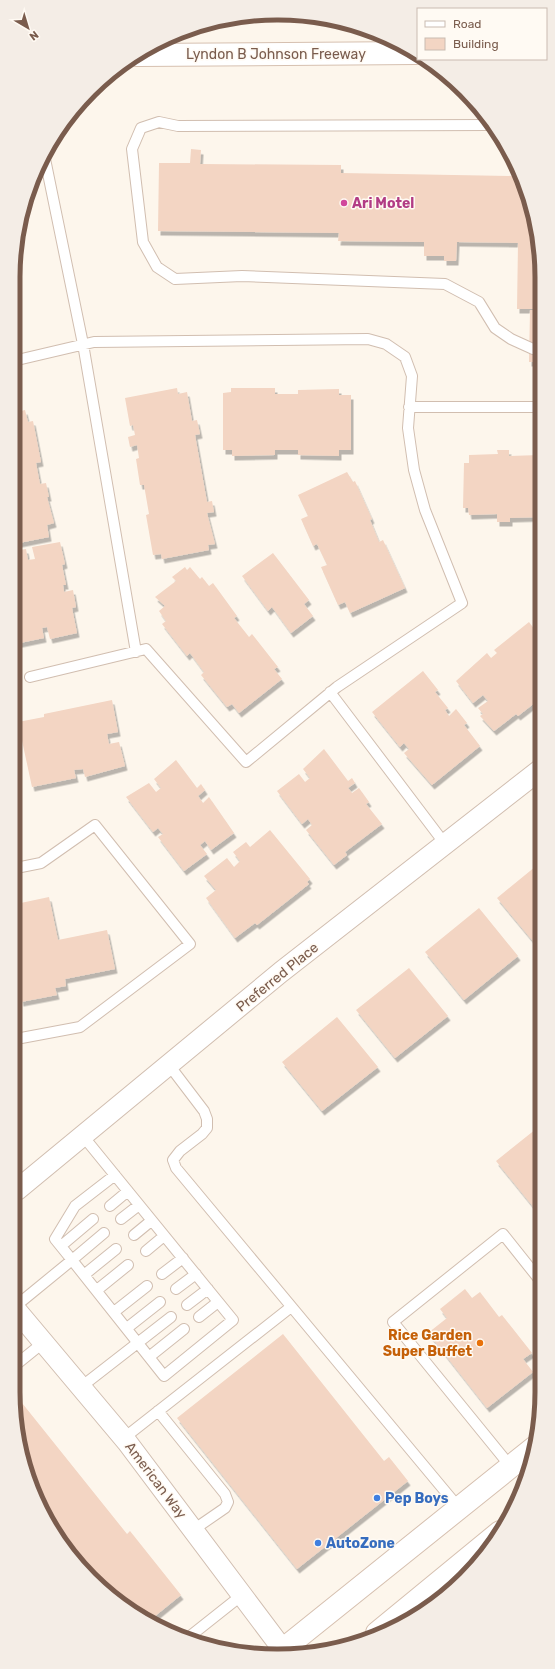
<svg xmlns="http://www.w3.org/2000/svg" width="555" height="1669" font-family="Rubik,sans-serif">
	<style>
		.building { fill: #f3d5c3; filter: url(#shadow) }
		.lines { fill: none; stroke-linecap: round; stroke-linejoin: round }
		.lane-casing { stroke: #d1beb0; stroke-width: 12 }
		.street-casing { stroke: #d1beb0; stroke-width: 22 }
		.secondary-casing { stroke: #d6c0b0; stroke-width: 24 }
		.lane { stroke: #fff; stroke-width: 10 }
		.street { stroke: #fff; stroke-width: 20 }
		.secondary { stroke: #fff; stroke-width: 22 }
		.hotel-dot { fill: #d1479c; stroke: #fffaf3; stroke-width: 1.5 }
		.food-dot { fill: #e8710a; stroke: #fffaf3; stroke-width: 1.5 }
		.shop-dot { fill: #3f7fe0; stroke: #fffaf3; stroke-width: 1.5 }
		.labels { text-anchor: middle; stroke-width: 3; stroke-linejoin: round; paint-order: stroke }
		.street-label { font-size: 14px; fill: #7a5c4d; stroke: #fffaf3 }
		.hotel-label { font-size: 14px; font-weight: bold; fill: #b23c85; stroke: #fffaf3; text-anchor: start }
		.food-label { font-size: 14px; font-weight: bold; fill: #c56008; stroke: #fffaf3; text-anchor: end }
		.shop-label { font-size: 14px; font-weight: bold; fill: #366cbe; stroke: #fffaf3; text-anchor: start }
		.rim { fill: none; stroke: #7a5c4d; stroke-width: 5 }
	</style>
	<defs>
		<filter id="shadow"><feDropShadow dx="2.5" dy="4.5" stdDeviation="0" flood-color="#0004"/></filter>
	</defs>
	<rect width="100%" height="100%" fill="#fdf6ec"/>
	<!-- building -->
	<path class="building" d="M191 149 201 150 200 164 341 165V173L517 176V169L522 176 540 243V309H517L518 243 457 242 456 261H444V256H424V242L338 241 339 233 158 231 159 163H190Z
		M530 310H540V362H529Z
		M177 388 178 394 187 392 192 421 197 420 200 434 195 435 207 502 212 501 214 512 207 513 215 544 208 545 209 550 162 559 161 554 153 555 146 515 149 514 144 485H140L136 459 139 458 137 445 130 447 128 437 135 435 133 425 130 426 125 398Z
		M231 388H275V394H298V390L339 389V395H351V450H339V456L298 455V450H275V455L232 456V450H223V393L231 392Z
		M25 410 28 422 33 421 41 462 36 463 40 484 46 483 49 497H47L54 523 47 525 49 537 14 544V413Z
		M497 450H509V456L540 455V517L510 518V522H497V514L469 515 468 508H463L464 463H469V455L498 454Z
		M347 472 353 482 355 481 372 519 370 520 379 542 383 540 405 588 350 613 345 602 338 605 321 567 327 565 317 544 313 546 301 519 308 516 298 495Z
		M60 542 65 564 62 565 66 585H63L64 592 73 590 76 607 72 608 77 633 50 639 47 627 42 628 44 638 15 644 14 551 26 549 28 560 35 559 32 547Z
		M273 553 309 600 304 604 313 616 291 633 272 607 268 611 242 576Z
		M185 567 187 570 190 567 200 579 202 577 209 586 213 583 237 616 234 618 249 637 252 634 278 667 274 669 282 679 239 713 232 704 227 707 201 675 204 672 190 653 187 656 162 624 166 621 159 611 165 606 155 597 176 581 172 577Z
		M529 622 541 638V650L538 652 541 656V698L518 716 516 714 494 731 480 716 483 714 478 708 488 701 483 695 473 703 456 681 487 653 491 658 497 653 494 650Z
		M423 671 438 690 435 692 448 708 445 710 449 716 456 709 467 723 464 725 480 746 432 785 404 753 409 749 404 743 400 747 372 712Z
		M112 700 118 732 107 734 109 744 119 742 125 766 85 777 83 769 74 770 76 778 32 787 18 722 44 717V714Z
		M324 749 348 781 352 778 355 783 348 788 352 793 359 788 369 802 366 804 382 824 345 852 347 855 334 865 306 830 312 825 308 819 302 824 277 791 299 774 305 782 310 778 303 769Z
		M176 760 197 788 201 784 205 790 198 796 203 803 209 797 234 833 211 850 205 841 200 845 207 854 184 871 158 837 163 834 158 828 153 832 126 797 149 783 156 792 161 788 154 779Z
		M270 830 310 879 307 882 309 884 257 925 255 923 235 938 206 898 216 890 204 876 227 858 234 867 240 861 233 852 246 842 250 847Z
		M541 862V943L537 946 497 898Z
		M49 897 58 940 107 930 115 969 65 979 66 986 55 988 57 995 21 1002 20 996H16V904Z
		M479 908 518 956 464 1000 425 952Z
		M409 968 448 1016 395 1058 356 1010Z
		M337 1017 378 1067 322 1111 282 1062Z
		M541 1125 542 1212 539 1214 496 1161Z
		M465 1289 472 1298 480 1292 499 1317 502 1315 532 1353 523 1359 533 1372 487 1408 428 1333 447 1318 440 1309Z
		M283 1334 384 1461 389 1457 408 1481 297 1569 177 1418Z
		M18 1398 127 1534 130 1531 181 1595 149 1621 116 1601 79 1566 33 1493 18 1443Z"/>
	<g class="lines">
		<defs>
			<path id="lane" d="M490 125 178 126 159 122 141 128 132 149 143 242 157 267 175 279 242 276 445 284 479 302 495 328 511 339 533 349 540 350
				M44 154 83 344 136 652
				M13 361 94 342 368 339 386 344 405 357 412 376 408 428 414 470 425 510 462 603 337 687 246 762 146 649 30 677
				M409 407H540
				M330 692 445 844
				M16 868 41 863 95 825 190 944 80 1027 16 1039
				M169 1065 204 1111 207 1119V1128L202 1134 180 1151 173 1160 176 1168 459 1508
				M110 1206 128 1191
				M121 1219 139 1205
				M104 1233 72 1260 55 1239 75 1206 115 1175
				M134 1235 151 1221
				M61 1246 93 1219
				M146 1251 164 1236
				M162 1274 183 1258
				M84 1275 116 1249
				M176 1289 196 1274
				M97 1290 128 1265
				M17 1305 72 1260 164 1376 233 1320 83 1136
				M187 1305 208 1289
				M114 1312 147 1286
				M199 1317 218 1302
				M127 1328 160 1302
				M149 1357 184 1329
				M18 1363 44 1342
				M81 1387 171 1317
				M158 1411 225 1494 228 1502 225 1508 193 1530
				M124 1438 291 1307
				M511 1467 393 1322 503 1234 542 1283
				M189 1637 242 1595"/>
			<path id="street" d="M17 1190 281 972 541 769
				M17 1311 127 1442 287 1655"/>
			<path id="secondary" d="M137 55 416 53
				M377 1633 500 1532
				M276 1655 535 1447"/>
		</defs>
		<!-- lane casing -->
		<use href="#lane" class="lane-casing"/>
		<!-- street casing -->
		<use href="#street" class="street-casing"/>
		<!-- secondary casing -->
		<use href="#secondary" class="secondary-casing"/>
		<!-- lane -->
		<use href="#lane" class="lane"/>
		<!-- street -->
		<use href="#street" class="street"/>
		<!-- secondary -->
		<use href="#secondary" class="secondary"/>
	</g>
	<!-- markers -->
	<circle class="hotel-dot" cx="344" cy="203" r="4"/>
	<circle class="food-dot" cx="480" cy="1343" r="4"/>
	<g class="shop-dot">
		<circle cx="377" cy="1498" r="4"/>
		<circle cx="318" cy="1543" r="4"/>
	</g>
	<g class="labels">
		<!-- street labels -->
		<g class="street-label">
			<text x="276" y="59">Lyndon B Johnson Freeway</text>
			<text transform="translate(277 977) rotate(-39)" y="5">Preferred Place</text>
			<text transform="translate(156 1480) rotate(53)" y="5">American Way</text>
		</g>
		<!-- hotel labels -->
		<g class="hotel-label">
			<text x="352" y="208">Ari Motel</text>
		</g>
		<!-- food labels -->
		<g class="food-label">
			<text x="472" y="1340">Rice Garden<tspan x="472" dy="16">Super Buffet</tspan></text>
		</g>
		<!-- shop labels -->
		<g class="shop-label">
			<text x="385" y="1503">Pep Boys</text>
			<text x="326" y="1548">AutoZone</text>
		</g>
	</g>
	<!-- crop -->
	<path d="M0 0H555V1669H0ZM277 20H278A257 257 0 0 1 535 277V1392A257 257 0 0 1 278 1649H277A257 257 0 0 1 20 1392V277A257 257 0 0 1 277 20Z" fill="#f4ede6" fill-rule="evenodd"/>
	<path class="rim" d="M277 20H278A257 257 0 0 1 535 277V1392A257 257 0 0 1 278 1649H277A257 257 0 0 1 20 1392V277A257 257 0 0 1 277 20Z"/>
	<!-- legend -->
	<rect x="417" y="8" width="130" height="52" fill="#fffaf3" stroke="#cabbb1"/>
	<rect x="425" y="21" width="20" height="6" fill="#ffffff" stroke="#cabbb1"/>
	<text x="453" y="28" font-size="12" fill="#7a5c4d">Road</text>
	<rect x="425" y="38" width="20" height="12" fill="#f3d5c3" stroke="#cabbb1"/>
	<text x="453" y="48" font-size="12" fill="#7a5c4d">Building</text>
	<!-- north arrow -->
	<g transform="translate(28 28) rotate(142)" stroke="#fffaf3" stroke-width="3" paint-order="stroke">
	<path d="M0-3L7 15L0 10L-7 15Z" fill="#7a5c4d"/>
	<text y="-6" font-size="11" font-weight="bold" text-anchor="middle" fill="#7a5c4d">N</text>
	</g>
</svg>
